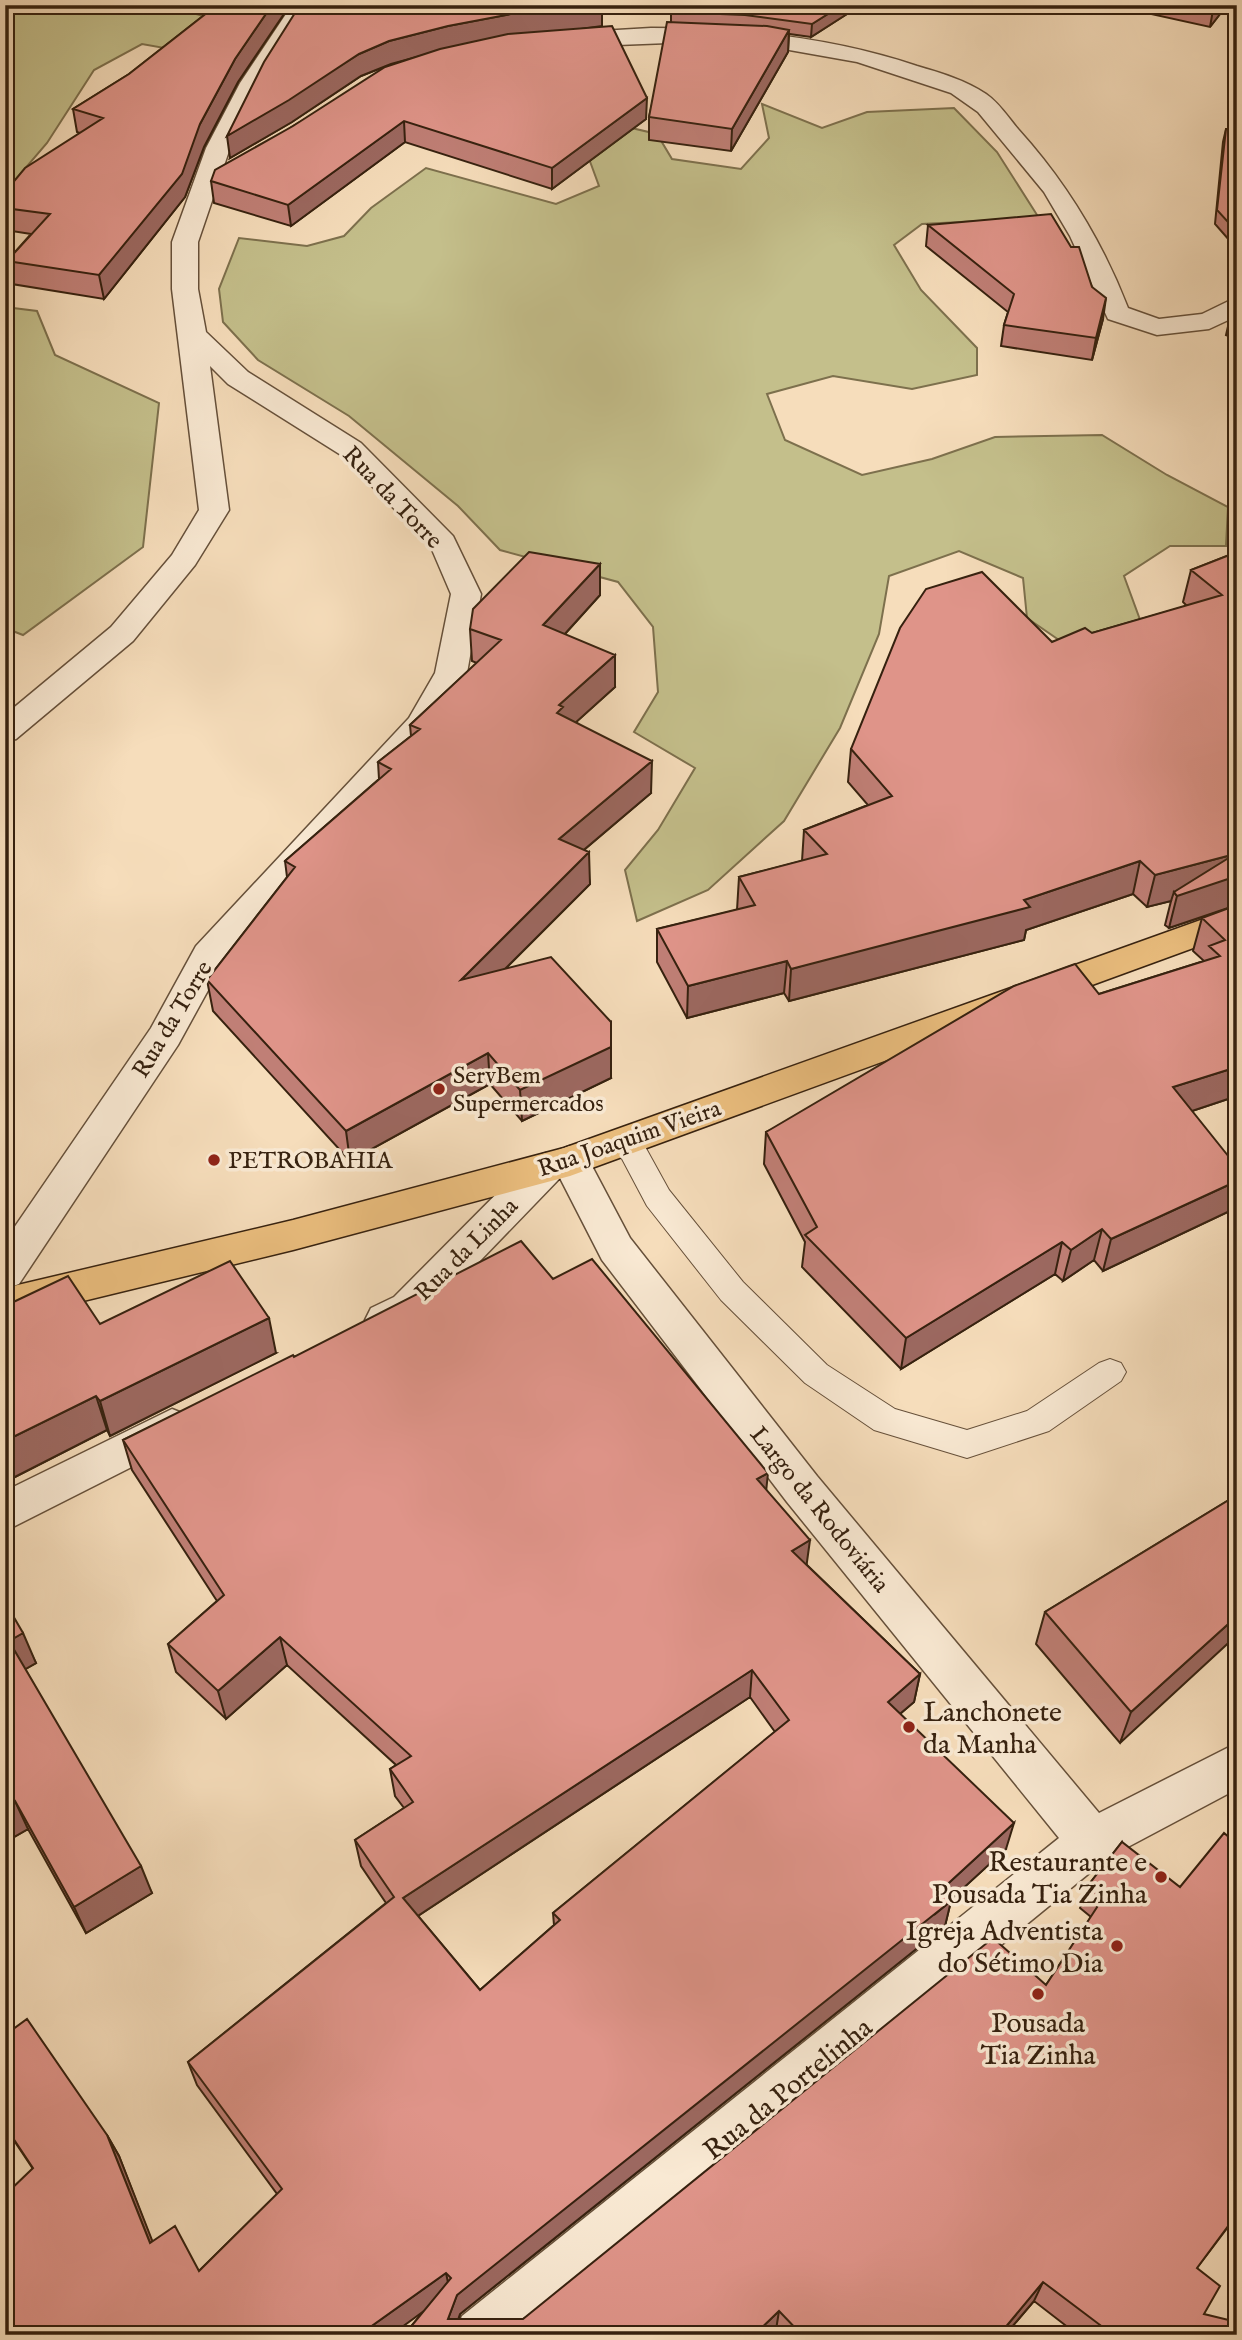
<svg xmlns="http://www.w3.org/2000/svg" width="1242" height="2340" font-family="'IM FELL English',serif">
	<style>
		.green { fill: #c4bf8b; stroke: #7d704d; stroke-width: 2 }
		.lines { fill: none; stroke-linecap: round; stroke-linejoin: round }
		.lane-casing { stroke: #66503a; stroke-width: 2 }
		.street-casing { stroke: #66503a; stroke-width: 3 }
		.primary-casing { stroke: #36210f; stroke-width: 3 }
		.lane { fill: #f9e9d3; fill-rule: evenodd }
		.street { fill: #f9e9d3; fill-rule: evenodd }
		.primary { fill: #ebbe7e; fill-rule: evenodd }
		.wall { fill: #c07f76; stroke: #36210f; stroke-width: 2; fill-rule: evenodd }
		.shaded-wall { fill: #9c6860; stroke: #36210f; stroke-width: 2 }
		.building { fill: #df9489; stroke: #36210f; stroke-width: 2; fill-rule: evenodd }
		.poi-dot { fill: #8f2418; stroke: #f9e9d3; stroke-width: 2.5 }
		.labels { text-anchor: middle; stroke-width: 7; stroke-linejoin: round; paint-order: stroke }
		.street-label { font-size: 24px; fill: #36210f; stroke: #f9e9d3 }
		.poi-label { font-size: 24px; fill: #36210f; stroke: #f9e9d3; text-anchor: start }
		.near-poi-label { font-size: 28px; fill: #36210f; stroke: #f9e9d3; text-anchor: end }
		.near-street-label { font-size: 28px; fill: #36210f; stroke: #f9e9d3 }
	</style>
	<rect width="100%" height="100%" fill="#f6ddbb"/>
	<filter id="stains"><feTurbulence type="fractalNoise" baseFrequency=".00286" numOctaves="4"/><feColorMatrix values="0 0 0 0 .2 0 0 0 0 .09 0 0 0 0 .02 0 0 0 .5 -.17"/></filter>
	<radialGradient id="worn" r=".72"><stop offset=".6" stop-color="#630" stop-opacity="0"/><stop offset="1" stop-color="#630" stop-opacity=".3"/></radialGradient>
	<!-- green -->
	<path class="green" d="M5 5H164L250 29 226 59 142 44 94 70 47 143 5 192Z
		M762 104 822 128 867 112 954 108 997 152 1039 218 922 224 894 245 921 290 977 348V375L912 389 833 376 767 394 785 440 862 475 932 459 995 437 1102 435 1167 475 1228 507 1226 546H1170L1124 576 1150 647 1059 640 1027 618 1023 578 959 551 889 576 879 634 840 728 784 821 708 890 637 921 625 870 658 830 695 768 634 732 658 692 653 627 618 582 500 550 458 506 349 416 258 360 223 322 219 289 239 238 307 246 344 236 371 208 426 168 556 204 599 186 588 156 593 119 657 134 672 159 741 169 769 138Z
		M5 307 37 311 55 355 159 403 143 547 23 635 5 628Z"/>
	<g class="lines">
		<defs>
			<path id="lane" d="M627 1129 637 1132 669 1190 743 1282 827 1365 895 1409 967 1430 1027 1411 1099 1363 1110 1359 1121 1363 1126 1372 1121 1381 1049 1431 967 1458 874 1430 805 1383 721 1300 647 1206 612 1140 617 1132Z"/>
			<path id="street" d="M292 5H314L264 83 230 148 198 242V289L206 332 248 372 361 443 453 536 481 594 467 673 432 731 223 963 178 1045 19 1284 5 1289V1241L151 1028 196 946 409 718 435 673 451 594 430 545 341 455 228 384 210 366 229 510 195 565 133 641 16 739 5 742V715L111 627 172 555 199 510 172 289V242L206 148 240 83Z
				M651 28C742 28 831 37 917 66 941 73 965 80 986 94 999 103 1008 117 1018 129 1066 182 1102 241 1128 308L1159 319 1202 314 1237 297V316L1209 329 1157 335 1108 319 1070 236 1044 192 978 112 951 93 857 62 778 48 694 42 566 47 558 45 555 40 558 35 566 33Z
				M570 1146 584 1151 630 1238 817 1476 1099 1813 1237 1743V1789L1109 1857 524 2335H454L462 2316 1059 1838 787 1502 602 1260 560 1178 422 1321 385 1336 371 1332 365 1320 371 1308 394 1297 532 1158 546 1153 554 1156 556 1151Z
				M172 1409 187 1415 193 1427 187 1439 5 1531V1491Z"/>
			<path id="primary" d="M1237 907V932L570 1176 293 1250 5 1320V1288L293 1220 564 1148Z"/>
		</defs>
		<!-- lane casing -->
		<use href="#lane" class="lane-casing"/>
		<!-- street casing -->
		<use href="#street" class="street-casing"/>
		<!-- primary casing -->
		<use href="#primary" class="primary-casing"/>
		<!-- lane -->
		<use href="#lane" class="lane"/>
		<!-- street -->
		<use href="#street" class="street"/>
		<!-- primary -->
		<use href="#primary" class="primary"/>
	</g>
	<!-- wall -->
	<path class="wall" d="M217 5H290L238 82 204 147 185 197 104 299 12 284 7 261 31 234 5 230V192L80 133 77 132 73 109 129 74Z
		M300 5 602 26 646 119 552 189 405 142 291 226 214 203 211 181 293 126 408 59 391 64 361 76 292 122 230 158Z
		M1097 5H1227L1210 27 1115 6 1111 10Z
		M671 12 847 14 811 37 789 34 788 52 731 151 649 140V117L671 22Z
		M1226 129 1237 130V249L1215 224 1223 142Z
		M928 225 1103 319 1092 360 1001 346 1004 325 1008 312 926 246Z
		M1237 315V339L1226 335 1229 322Z
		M1237 552V1096L1192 1111 1234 1209 1103 1271 1094 1260 1063 1281 1055 1274 901 1369 802 1267 805 1242 764 1164 766 1132 1099 994 1204 961 1193 951 1202 918 1226 909 1169 928 1165 925 1171 901 1147 907 1133 894 1026 930 1024 940 789 1001 784 993 687 1018 657 962V929L737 910 739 877 802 861 804 830 868 805 848 782 851 749 1052 642 1092 633 1187 606 1183 602 1191 570Z
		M600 564V595L565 634 615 687 576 722 651 793 584 850 590 884 506 968 611 1078 522 1121 490 1084 350 1161 213 1011 207 980 287 877 285 861 379 779 378 762 411 736 410 725 477 663 472 661 470 629Z
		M553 1279 766 1490 807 1565 920 1674 914 1702 900 1714 1006 1849 950 1900 951 1901 945 1926 460 2314 459 2319H523L1046 1985 1091 1917 1080 1908 1090 1883 1122 1842 1237 2215 1197 2268 1204 2314 1237 2335H1078L1034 2301 1005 2335H781L776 2330 404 2335 423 2312 5 2335 33 2169 5 2127V2035L107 2135 119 2156 152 2242 199 2271 277 2194 197 2085 188 2062 386 1903 361 1866 355 1840 404 1808 395 1796 390 1769 396 1765 287 1665 226 1719 176 1672 168 1644 217 1601 132 1470 123 1440 294 1357ZM750 1697 775 1732 553 1913 554 1925 480 1990 418 1916Z
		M5 1306 100 1324 276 1353 110 1436 107 1430 5 1482Z
		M1237 1495 1120 1743 1036 1644 1045 1612Z
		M5 1602 36 1663 25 1669 152 1893 86 1933 28 1829 14 1837 5 1825Z"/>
	<!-- shaded-wall -->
	<path class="shaded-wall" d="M272 5H290L238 82 204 147 185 197 104 299 99 275 200 124 235 59Z
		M593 5H602V26L450 48 391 64 361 76 292 122 230 158 227 136 359 54 389 41 448 26 516 13Z
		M842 5H848L847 14 811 37 812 24Z
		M1217 5H1227L1210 27 1213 10Z
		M789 30 788 52 731 151 732 129Z
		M647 98 646 119 552 189V168Z
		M404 121 405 142 291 226 288 205Z
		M1106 298 1103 319 1092 360 1096 338Z
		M600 564V595L544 657 543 625Z
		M615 655V687L564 733 557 713 559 705Z
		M652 761 651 793 560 870 559 839Z
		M589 852 590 884 463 1011 461 980Z
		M1235 854 1237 876V905L1169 928 1177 896 1174 892 1171 901 1147 907 1155 875Z
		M1140 861 1133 894 1026 930 1024 940 789 1001 791 969 1024 900Z
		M787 961 784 993 687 1018 688 986Z
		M611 1022V1078L522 1121 520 1090Z
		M488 1053 490 1084 350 1161 346 1131Z
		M1237 1067V1096L1165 1120 1173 1087Z
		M1237 1181V1202L1234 1209 1103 1271 1111 1239Z
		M1102 1229 1094 1260 1063 1281 1071 1250Z
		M1062 1242 1055 1274 901 1369 906 1338Z
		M269 1318 276 1353 110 1436 100 1401Z
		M96 1396 107 1430 5 1482V1441Z
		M768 1473 765 1502 757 1479Z
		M810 1540 806 1569 792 1551Z
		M1237 1616V1635L1120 1743 1131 1712Z
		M23 1633 36 1663 22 1671 9 1641Z
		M280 1637 287 1665 226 1719 218 1691Z
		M752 1670 750 1697 407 1923 403 1898Z
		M920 1674 914 1702 882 1729 888 1702Z
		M15 1801 28 1829 14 1837 5 1818V1807Z
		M1014 1823 1006 1849 934 1915 951 1901 945 1926 460 2314 453 2335 448 2319 457 2295 940 1891Z
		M141 1866 152 1893 86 1933 74 1907Z
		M107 2135 119 2156 161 2263 150 2243Z
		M446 2273 450 2292 391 2335H359Z
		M1043 2282 1034 2301 1005 2335H999Z
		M779 2311 776 2330 770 2335H754Z"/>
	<!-- building -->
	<path class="building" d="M217 5H272L235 59 200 124 182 174 99 275 7 261 50 214 5 208V192L25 168 103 118 73 109 129 74Z
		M300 5H593L516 13 448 26 389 41 359 54 289 100 227 136 264 62Z
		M672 5H842L812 24 745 15 671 12Z
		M1189 5H1217L1213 10Z
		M667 22 767 26 789 30 732 129 649 117Z
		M612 26 647 98 552 168 404 121 288 205 211 181 215 170 293 126 385 67 440 49 508 34Z
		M1226 129 1237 130V232L1217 210Z
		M1051 214 1071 247H1079L1092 287 1106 298 1096 338 1004 325 1014 294 928 225Z
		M1237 315V324L1229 322Z
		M529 552 600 564 543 625 615 655 559 705 563 707 557 713 652 761 559 839 589 852 461 980 551 957 611 1022V1047L520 1090 488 1053 346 1131 207 980 295 867 285 861 391 769 378 762 420 729 410 725 501 640 470 629 473 609Z
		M1237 552V876L1177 896 1174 892 1235 854 1155 875 1140 861 1024 900 1030 907 791 969 787 961 688 986 657 929 755 905 739 877 827 854 804 830 892 796 851 749 900 628 926 589 982 572 1052 642 1085 628 1092 633 1222 595 1191 570Z
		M1237 905V1067L1173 1087 1237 1167V1181L1111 1239 1102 1229 1071 1250 1062 1242 906 1338 805 1235 817 1227 766 1132 1014 986 1075 964 1099 994 1220 956 1209 946 1225 940 1202 918Z
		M521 1241 553 1279 592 1259 768 1473 757 1479 810 1540 792 1551 920 1674 888 1702 1014 1823 940 1891 951 1901 457 2295 448 2319H523L993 1938 1046 1985 1105 1895 1090 1883 1122 1842 1180 1887 1224 1833 1237 1844V2214L1197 2268 1220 2286 1204 2314 1237 2322V2335H1111L1112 2334 1043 2282 999 2335H802L779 2311 754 2335H404L451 2278 446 2273 359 2335H5V2195L33 2168 5 2126V2035L27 2019 107 2135 150 2243 175 2226 199 2271 282 2189 188 2062 394 1897 355 1840 413 1802 390 1769 411 1756 280 1637 218 1691 168 1644 224 1595 123 1440 293 1355 294 1357ZM752 1670 789 1720 553 1913 560 1920 480 1990 403 1898Z
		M230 1261 269 1318 100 1401 96 1396 5 1441V1306L68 1276 100 1324Z
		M1237 1495V1616L1131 1712 1045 1612Z
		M5 1602 23 1633 9 1641 141 1866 74 1907 15 1801 5 1807Z"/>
	<!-- markers -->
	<g class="poi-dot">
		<circle cx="439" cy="1089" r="7"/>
		<circle cx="214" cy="1160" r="7"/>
		<circle cx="909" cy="1727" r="7"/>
		<circle cx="1161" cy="1877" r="7"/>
		<circle cx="1117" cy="1946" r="7"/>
		<circle cx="1038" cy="1994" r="7"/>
	</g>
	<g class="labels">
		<!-- street labels -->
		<g class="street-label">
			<text transform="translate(393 497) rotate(46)" y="8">Rua da Torre</text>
			<text transform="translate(172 1019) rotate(-59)" y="8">Rua da Torre</text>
			<text transform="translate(629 1138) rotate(-19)" y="8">Rua Joaquim Vieira</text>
			<text transform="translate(466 1249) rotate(-45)" y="8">Rua da Linha</text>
			<text transform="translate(820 1509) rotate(51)" y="8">Largo da Rodoviária</text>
		</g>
		<!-- poi labels -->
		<g class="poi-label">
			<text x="453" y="1083">ServBem<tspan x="453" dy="28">Supermercados</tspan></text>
			<text x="228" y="1168">PETROBAHIA</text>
		</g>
		<!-- near-poi labels -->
		<g class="near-poi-label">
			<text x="923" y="1721" text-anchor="start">Lanchonete<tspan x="923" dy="32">da Manha</tspan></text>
			<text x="1147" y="1871">Restaurante e<tspan x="1147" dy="32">Pousada Tia Zinha</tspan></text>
			<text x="1103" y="1940">Igreja Adventista<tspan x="1103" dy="32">do Sétimo Dia</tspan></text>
			<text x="1038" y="2032" text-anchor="middle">Pousada<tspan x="1038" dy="32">Tia Zinha</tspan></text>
		</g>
		<!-- near-street labels -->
		<g class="near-street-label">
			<text transform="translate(787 2088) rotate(-39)" y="10">Rua da Portelinha</text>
		</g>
	</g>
	<!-- margin -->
	<rect width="1242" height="2340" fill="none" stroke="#f6ddbb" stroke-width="28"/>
	<rect x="7" y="7" width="1228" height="2326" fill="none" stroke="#36210f" stroke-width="3.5"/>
	<rect x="14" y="14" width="1214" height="2312" fill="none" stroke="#36210f" stroke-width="2"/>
	<rect width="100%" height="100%" filter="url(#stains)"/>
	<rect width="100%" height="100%" fill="url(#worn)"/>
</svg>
